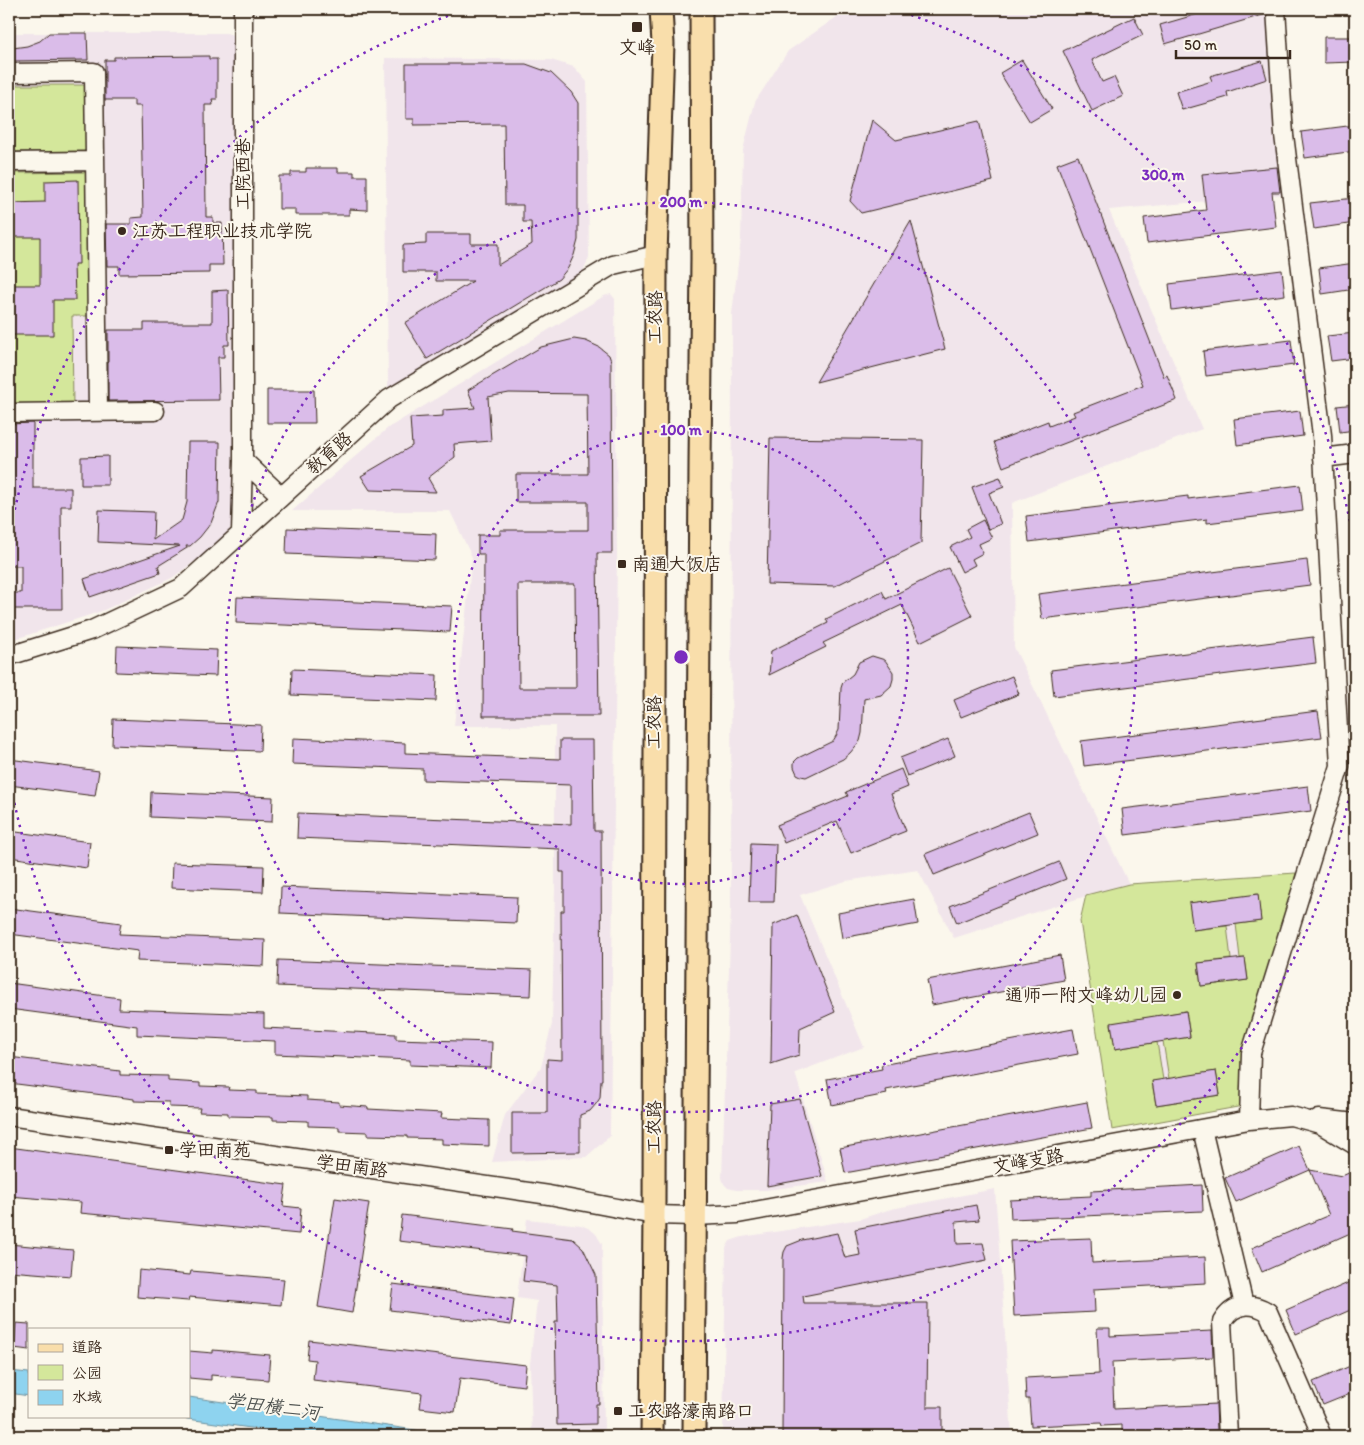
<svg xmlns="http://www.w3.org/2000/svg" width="1364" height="1445" font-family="Itim,'LXGW WenKai TC',sans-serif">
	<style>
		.built { fill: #f1e5eb }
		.green { fill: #d4e79b; stroke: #88885c; fill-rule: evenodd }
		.water { fill: #8ed3ef; stroke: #6d8f9b }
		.building { fill: #dabce9; stroke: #3b2a1e; fill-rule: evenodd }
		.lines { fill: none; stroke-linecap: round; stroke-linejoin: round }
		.minor-casing { stroke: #3b2a1e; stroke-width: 21 }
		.major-casing { stroke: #3b2a1e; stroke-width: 25 }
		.minor { stroke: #fbf7ec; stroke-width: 18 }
		.major { stroke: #f9deab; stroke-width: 21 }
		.ring { fill: none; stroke: #7b2cbf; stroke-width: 2.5; stroke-dasharray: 2.5 5 }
		.poi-dot { fill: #3b2a1e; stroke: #fbf7ec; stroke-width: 2 }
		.labels { text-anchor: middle; stroke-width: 4; stroke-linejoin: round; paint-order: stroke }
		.poi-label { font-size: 18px; fill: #3b2a1e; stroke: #fbf7ec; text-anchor: start }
		.street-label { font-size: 18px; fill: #3b2a1e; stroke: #fbf7ec }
		.water-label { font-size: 19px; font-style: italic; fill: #505452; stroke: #fbf7ec }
		.centre { fill: #7b2cbf; stroke: #fbf7ec; stroke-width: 2.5 }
		.ring-label { font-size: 15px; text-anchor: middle; font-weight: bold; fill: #7b2cbf; stroke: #fbf7ec; stroke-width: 4; stroke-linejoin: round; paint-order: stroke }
	</style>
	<rect width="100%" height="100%" fill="#fbf7ec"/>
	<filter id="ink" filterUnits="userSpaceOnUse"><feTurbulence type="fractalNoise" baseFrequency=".02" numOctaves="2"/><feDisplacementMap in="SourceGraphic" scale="10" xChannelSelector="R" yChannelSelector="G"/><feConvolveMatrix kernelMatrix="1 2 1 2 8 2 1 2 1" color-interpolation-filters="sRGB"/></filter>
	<g filter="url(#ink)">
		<!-- built -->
		<path class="built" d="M848 9H1269L1287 194 1109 210 1202 429 1012 503 1014 647 1129 884 1296 873 1242 1070 1243 1106 1112 1130 1080 921 1086 896 954 938 918 870 846 881 800 895 864 1047 795 1073 828 1182 766 1190H736L728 1188 724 1184 722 1178 731 908 732 314 741 239 743 150 755 102 788 51Z
			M9 33H226L233 35 237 40 234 512 228 537 172 578 102 611 9 641Z
			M385 58 551 60 574 67 587 82 589 258 580 277 388 389Z
			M611 294 615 299 617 557 610 1136 586 1157 492 1162 505 1115 541 1067 552 1024 555 887V726H454L472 557 450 511H292L388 428 604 296Z
			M995 1189 1012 1436H723L726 1248 730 1241 742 1237 860 1219 891 1209Z
			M527 1219 581 1225 590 1229 596 1234 602 1244 604 1436H532L530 1364 537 1301 517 1298Z"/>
		<!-- green -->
		<path class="green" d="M9 85H88L89 151 9 152Z
			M89 172 91 316H72L73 408H9V173Z
			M1296 873 1242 1070 1243 1106 1112 1130 1080 921 1086 895 1129 884ZM1257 894 1261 921 1236 924 1240 958H1245L1248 980 1201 986 1198 963 1231 959 1227 926 1193 930ZM1186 1011 1190 1037 1163 1041 1169 1079 1216 1071 1220 1095 1156 1105 1152 1082 1163 1080 1157 1042 1115 1049 1111 1024Z"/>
		<!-- water -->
		<path class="water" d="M9 1371 29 1373V1396L9 1393Z
			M189 1397 456 1436H306L167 1416H189Z"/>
		<!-- building -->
		<path class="building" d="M1215 9H1266V14L1165 44 1160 25Z
			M1134 17 1143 35 1092 60 1102 82 1114 77 1123 96 1092 111 1063 51Z
			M49 33H87L88 60 13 61V48L27 46 40 41Z
			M1324 37H1355V62L1324 63Z
			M209 56V59H217V99H212L213 105H205L206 217H213V223H222L223 265H209V273L119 274V266H107L106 224H131V218L143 217 141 106H134V100H105V60H114V57Z
			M1022 60 1052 109 1030 122 1000 73Z
			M1262 61 1267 79 1227 92 1228 97 1182 110 1176 92 1212 81 1210 76Z
			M406 64H526L551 73 571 92 578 103V240L574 255 568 268 559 279 427 359 405 323 473 281H436V272H403V245L426 244V234H471V244H498V265L532 244 531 222H523V205H505L504 124 414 125V119H406Z
			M872 120 896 140 979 121 993 181 861 213 850 201Z
			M1355 125V151L1305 158 1301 132Z
			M1078 156 1164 377 1167 375 1177 400 1003 467 994 442 1048 421 1049 426 1075 416 1073 412 1143 385 1057 164Z
			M1277 167 1280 192H1272L1276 227 1147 243 1144 218 1206 210 1202 174Z
			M306 168H338V172H354V176H367V210L349 209V215H295V209H279V176H291V172H306Z
			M78 180 79 264H74L75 300H53V335H9V285H40V237H9V203L45 202V181Z
			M1355 198V223L1314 229 1310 203Z
			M911 221 945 349 816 382 888 260Z
			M1355 263V289L1322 294 1319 268Z
			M1282 270 1285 295 1172 310 1169 284Z
			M228 290 229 345H224V357H218L219 400 108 401V330H144V323H212V291Z
			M1355 333V358L1331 361 1327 336Z
			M574 339 586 341 599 347 609 355 611 361 612 553H597L599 716H483L484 554H478V535H500V530H588V502H516V474H588L587 394 509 393 488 397 491 441 454 444 455 457 428 478 436 492 370 490 361 476 412 446 410 418 443 416V410L475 408 468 390 541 347ZM518 584H575L576 688H519Z
			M1291 340 1294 365 1206 376 1203 351Z
			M267 390H314L315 423H267Z
			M1355 404V430L1340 432 1337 406Z
			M1300 411 1303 436 1237 445 1234 419Z
			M33 423V488H71V506H61L62 609H9V593H21V566H9V424Z
			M770 438 923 440 921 543 835 586 767 584Z
			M188 442H220L219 502 211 523 200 537 190 546H186L187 548 158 566 160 573 90 597 84 579 180 546 98 542 99 510 154 512 153 540 182 520 187 502Z
			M108 456V485H81V457Z
			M1000 477 1004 487 989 493 1001 524 988 529 972 487Z
			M1300 485 1303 511 1207 523V519L1029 542 1026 516 1188 496V499Z
			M983 520 992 538 979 544 983 553 972 559 975 565 962 572 950 547 970 537 966 529Z
			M287 528 436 534 435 560 286 554Z
			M1307 560 1310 585 1042 619 1038 594Z
			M948 568 972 616 920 642 902 605 823 643 826 647 769 675 771 651 828 623 826 619 882 591 886 599Z
			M237 597 452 606 450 632 236 623Z
			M1313 637 1316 663 1054 696 1051 670Z
			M117 646 217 650 216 676 116 672Z
			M872 656 885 660 893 672V679L891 686 881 695 864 699 862 733 860 741 850 753 843 759 806 777 801 776 797 774 794 767V762L798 758 833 741 836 736 839 730 841 688 843 682 853 674 859 662Z
			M292 669 437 675 436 701 291 695Z
			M1012 676 1019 694 961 717 954 700Z
			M1318 711 1322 737 1084 766 1081 741Z
			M113 719 261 725 260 751 112 745Z
			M293 738 405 743V753L560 759V740H593L594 831H601L602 1080H601L600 1098 596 1104 590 1111 580 1115V1152L512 1153V1113H547V1059L562 1060 561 911H564V872H560V849L297 838 298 813 571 824V785L423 780V769L292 764Z
			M948 739 955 756 907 776 900 758Z
			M9 759 99 771 95 796 9 785Z
			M901 769 908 787 891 794 906 831 851 853 837 821 784 843 777 825 848 796 846 792Z
			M1308 786 1311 811 1125 835 1122 809Z
			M151 792 273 797 272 822 150 817Z
			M1029 812 1038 833 934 875 925 854Z
			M9 831 90 842 87 868 9 857Z
			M751 843 776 844 774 902H749Z
			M1059 862 1066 879 957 923 950 906Z
			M172 863 264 866 263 892 171 888Z
			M281 887 517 897 516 923 280 913Z
			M1258 894 1261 921 1193 930 1189 903Z
			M914 899 918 924 842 938 838 913Z
			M9 908 121 923 119 934 265 940 264 966 137 961 138 951 9 934Z
			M797 915 835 1012 800 1028 799 1055 771 1064 773 925Z
			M1060 955 1064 980 932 1005 927 980Z
			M1245 958 1248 980 1201 986 1198 963Z
			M278 960 532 970 531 996 277 986Z
			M9 983 120 998 119 1009 264 1014V1028L396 1034V1039L492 1042 491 1068 410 1065V1060L275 1054V1041L137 1035V1026L9 1009Z
			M1186 1011 1190 1037 1115 1049 1111 1023Z
			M1073 1029 1078 1054 886 1090 887 1094 832 1105 827 1079 882 1069 881 1065Z
			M9 1057 120 1071V1075L168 1076V1081L200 1083V1086L229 1087 228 1090 257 1091V1094L307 1096V1100L339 1102V1105L368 1107V1109L442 1113 441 1118 489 1120V1146L442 1144V1139L407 1138V1136L368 1135V1132L339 1131V1127L308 1126V1121L273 1120V1117L228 1116V1113L199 1112 200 1108 169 1107V1102L134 1101V1099L9 1083Z
			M1216 1071 1220 1095 1156 1105 1152 1081Z
			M800 1099 822 1176 767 1186 770 1104Z
			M1087 1102 1092 1128 845 1173 840 1148Z
			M1299 1146 1310 1170 1236 1202 1225 1178Z
			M9 1147 286 1185 283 1206 301 1208 299 1234 80 1213 81 1202 9 1196Z
			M1310 1170 1342 1176 1351 1172 1355 1183V1231L1262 1272 1252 1248 1329 1215Z
			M1202 1185 1203 1211 1011 1219 1010 1200 1091 1196V1191Z
			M335 1198 369 1203 352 1313 318 1307Z
			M976 1205 979 1220 956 1222 957 1244 983 1243 987 1260 803 1296 804 1303H928L927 1407H942V1436H782L783 1258 784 1252 787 1246 802 1240 837 1233 845 1258 860 1255 855 1229Z
			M402 1215 513 1229 512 1231 573 1239 583 1248 596 1275 599 1404H596V1424L557 1425 555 1322H558L557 1285 523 1281 526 1256 399 1241Z
			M1091 1238 1092 1263 1205 1257 1206 1283 1094 1289 1095 1312 1014 1316 1010 1241Z
			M9 1244 73 1250 71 1276 9 1271Z
			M139 1270 190 1275 191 1271 284 1279 281 1305 189 1297 188 1301 137 1297Z
			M1355 1280V1308L1296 1334 1286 1310Z
			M393 1284 514 1299 511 1325 390 1310Z
			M16 1323 29 1324V1350L14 1348Z
			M1097 1328H1110V1336L1212 1331 1213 1357 1112 1362 1114 1409 1216 1404 1217 1430 1122 1434V1425L1102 1426 1101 1423 1031 1426 1029 1399H1026L1025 1378 1099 1374Z
			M309 1340 526 1365 524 1386 460 1378 455 1412 420 1408 422 1393 313 1380 315 1360 307 1359Z
			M213 1350 270 1355 268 1380 211 1375V1380L189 1378V1351L213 1353Z
			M1355 1364V1392L1323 1405 1313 1382Z"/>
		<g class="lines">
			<defs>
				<path id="minor" d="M9 73 94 72 98 412
					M9 162 95 161
					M9 413 155 411
					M1323 458 1355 454
					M243 460 281 496
					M241 533 243 460V9
					M9 656 92 630 181 588 389 399 613 265 656 255
					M9 1116 549 1195 654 1215 694 1216 738 1214 1249 1120 1291 1116 1320 1124 1355 1145
					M1319 1119 1355 1123
					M1249 1120 1251 1053 1340 766 1322 435 1284 135 1276 9
					M1202 1129 1244 1305
					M1228 1436 1222 1322C1233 1304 1250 1301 1268 1312L1322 1436"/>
				<path id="major" d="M652 1436 654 1215 656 255 663 44 661 9
					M694 1436 700 463 702 258 701 9"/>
			</defs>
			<!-- minor casing -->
			<use href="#minor" class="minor-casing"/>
			<!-- major casing -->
			<use href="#major" class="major-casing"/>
			<!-- minor -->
			<use href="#minor" class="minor"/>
			<!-- major -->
			<use href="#major" class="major"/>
		</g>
	</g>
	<!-- distance rings -->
	<g class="ring">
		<circle cx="681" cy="657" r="227"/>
		<circle cx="681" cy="657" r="455"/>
		<path d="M1355 764A682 682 0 0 1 9 775M9 539A682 682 0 0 1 465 10M897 10A682 682 0 0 1 1355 550"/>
	</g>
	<!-- markers -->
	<g class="poi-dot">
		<rect x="631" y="21" width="12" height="12" rx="2.5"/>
		<circle cx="122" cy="231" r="5"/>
		<rect x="617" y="559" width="10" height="10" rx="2.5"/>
		<circle cx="1177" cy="995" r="5"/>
		<rect x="164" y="1145" width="10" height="10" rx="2.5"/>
		<rect x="613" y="1406" width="10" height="10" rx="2.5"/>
	</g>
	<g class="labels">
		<!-- poi labels -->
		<g class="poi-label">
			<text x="637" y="53" text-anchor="middle">文峰</text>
			<text x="132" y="237">江苏工程职业技术学院</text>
			<text x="632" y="570">南通大饭店</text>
			<text x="1167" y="1001" text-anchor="end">通师一附文峰幼儿园</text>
			<text x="179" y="1156">学田南苑</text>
			<text x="628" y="1417">工农路濠南路口</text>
		</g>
		<!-- street labels -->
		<g class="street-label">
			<text transform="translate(243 174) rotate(-90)" y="6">工院西巷</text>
			<text transform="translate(655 317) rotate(-90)" y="6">工农路</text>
			<text transform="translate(329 453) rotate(-42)" y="6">教育路</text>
			<text transform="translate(654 722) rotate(-90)" y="6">工农路</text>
			<text transform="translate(654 1127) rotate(-90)" y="6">工农路</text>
			<text transform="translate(1028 1161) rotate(-10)" y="6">文峰支路</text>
			<text transform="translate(352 1166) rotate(8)" y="6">学田南路</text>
		</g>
		<!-- water labels -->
		<g class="water-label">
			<text transform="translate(273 1406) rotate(8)" y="7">学田横二河</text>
		</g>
	</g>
	<circle cx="681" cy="657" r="8" class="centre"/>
	<g class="ring-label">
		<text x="1163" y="180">300 m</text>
		<text x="681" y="207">200 m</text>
		<text x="681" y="435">100 m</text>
	</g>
	<!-- margin -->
	<rect width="1364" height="1445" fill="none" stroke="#fbf7ec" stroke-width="30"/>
	<rect x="15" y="15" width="1334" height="1415" fill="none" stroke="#3b2a1e" stroke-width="2" filter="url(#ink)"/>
	<!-- legend -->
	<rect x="28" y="1328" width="162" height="90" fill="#fbf7ec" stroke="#aea59a"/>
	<rect x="38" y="1344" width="25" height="8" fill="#f9deab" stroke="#aea59a"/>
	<text x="72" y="1352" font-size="15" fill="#3b2a1e">道路</text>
	<rect x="38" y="1365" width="25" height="15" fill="#d4e79b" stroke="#aea59a"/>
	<text x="72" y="1378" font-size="15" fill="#3b2a1e">公园</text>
	<rect x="38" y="1390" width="25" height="15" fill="#8ed3ef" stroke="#aea59a"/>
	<text x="72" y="1402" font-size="15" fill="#3b2a1e">水域</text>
	<!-- scale -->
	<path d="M1176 50v8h114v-8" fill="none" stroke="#3b2a1e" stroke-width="2.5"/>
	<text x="1184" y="50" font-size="15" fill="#3b2a1e" stroke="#fbf7ec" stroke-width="4" paint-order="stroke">50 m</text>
</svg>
